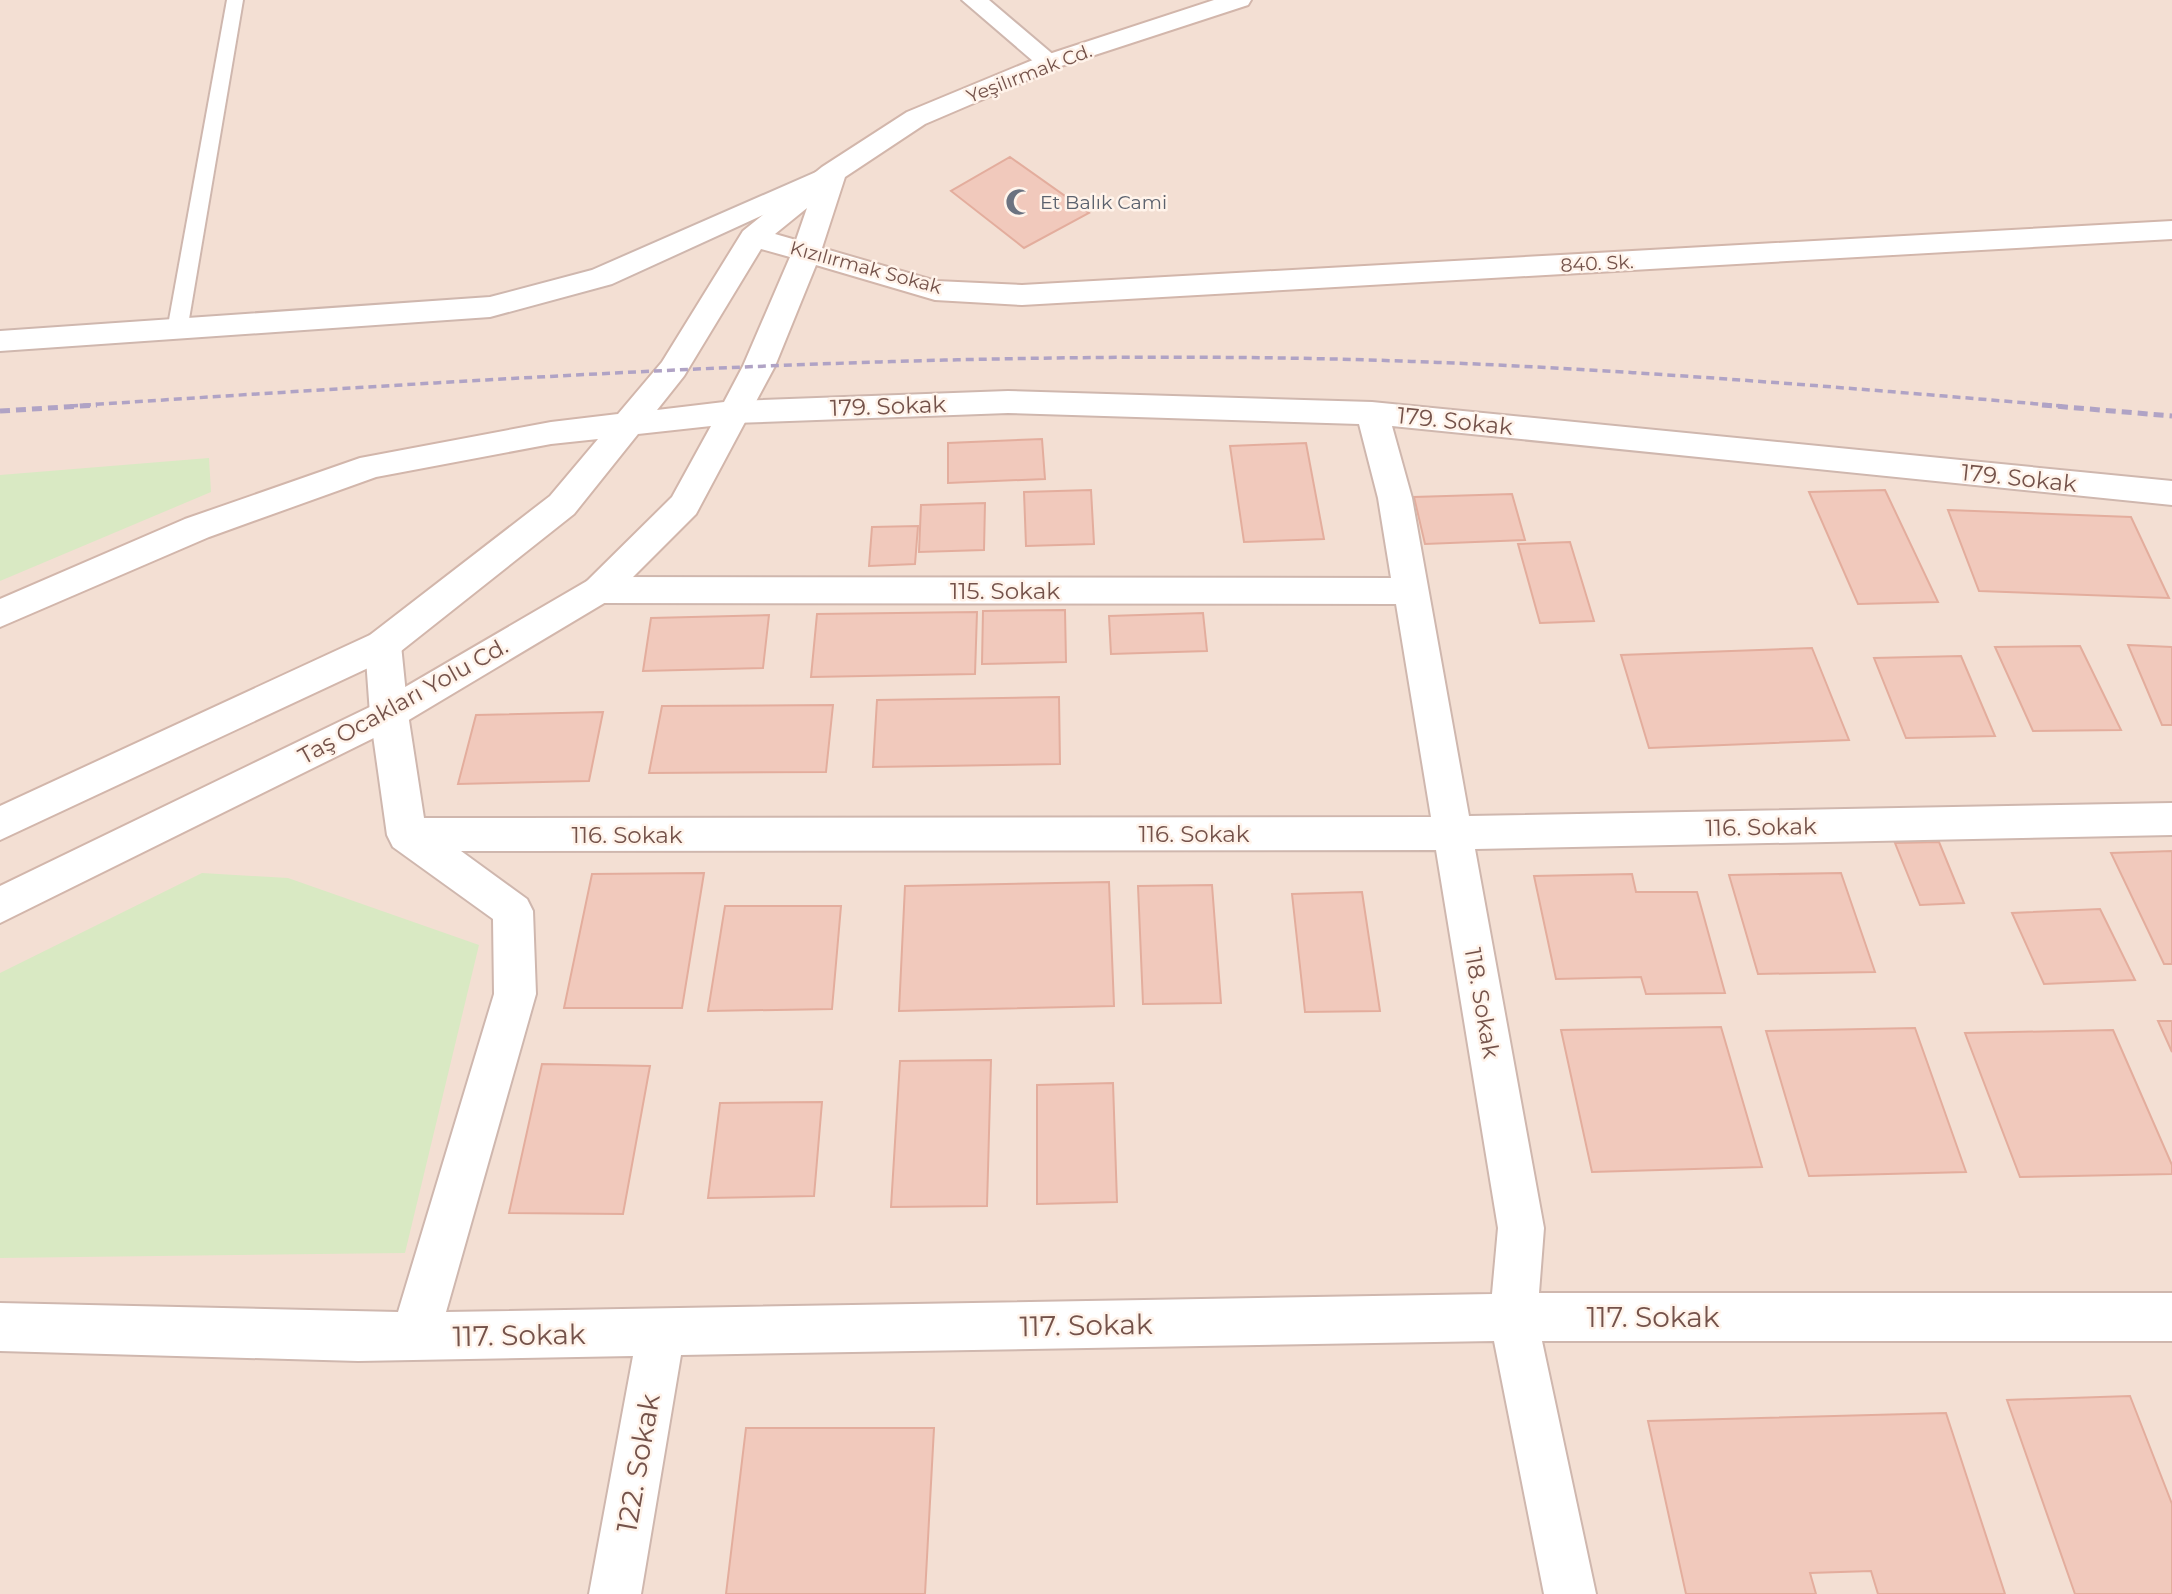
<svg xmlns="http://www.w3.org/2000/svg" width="2172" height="1594" font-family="Montserrat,sans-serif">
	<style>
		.residential { fill: #f3dfd3 }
		.green { fill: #d9e9c3 }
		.building { fill: #f1c9bc; stroke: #e3ad9d; stroke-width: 2 }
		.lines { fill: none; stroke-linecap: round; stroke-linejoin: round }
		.lane-casing { stroke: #cfb7ae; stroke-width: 4 }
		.street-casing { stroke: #cfb7ae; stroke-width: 4 }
		.secondary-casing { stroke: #d2b6ab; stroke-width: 4 }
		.lane { fill: #fff; fill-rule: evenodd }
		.street { fill: #fff; fill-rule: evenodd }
		.secondary { fill: #fff; fill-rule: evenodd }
		.rail-far1 { stroke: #b0a3c5; stroke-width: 3.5; stroke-dasharray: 8 5; stroke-linecap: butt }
		.rail { stroke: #b0a3c5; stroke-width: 5; stroke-dasharray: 10 6; stroke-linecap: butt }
		.labels { text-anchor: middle; stroke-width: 5; stroke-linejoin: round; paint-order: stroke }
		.far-street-label { font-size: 19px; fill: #74524a; stroke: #fff3ea }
		.far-worship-label { font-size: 19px; fill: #5b616d; stroke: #fff3ea; text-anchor: start }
		.street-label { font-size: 23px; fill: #74524a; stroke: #fff3ea }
		.near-street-label { font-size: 28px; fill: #74524a; stroke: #fff3ea }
	</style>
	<rect width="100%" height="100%" fill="#fcefe4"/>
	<!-- residential -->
	<path class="residential" d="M0 0H2172V1594H0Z"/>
	<!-- green -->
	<path class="green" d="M209 458 211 492 0 581V475Z
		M202 873 288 878 479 945 405 1253 0 1258V973Z"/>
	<!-- building -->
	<path class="building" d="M1010 157 1089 213 1024 248 951 191Z
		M1042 439 1045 479 948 483V443Z
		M1306 443 1324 539 1244 542 1230 446Z
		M1091 490 1094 544 1026 546 1024 492Z
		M1885 490 1938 602 1858 604 1809 492Z
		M1512 494 1525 540 1425 544 1414 497Z
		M985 503 984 550 919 552 921 505Z
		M1948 510 2131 517 2169 598 1979 591Z
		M918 526 915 564 869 566 872 527Z
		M1570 542 1594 621 1540 623 1518 544Z
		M1065 610 1066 662 982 664 983 611Z
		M977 612 975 674 811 677 817 614Z
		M1203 613 1207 651 1111 654 1109 616Z
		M769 615 763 668 643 671 651 618Z
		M2128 645 2172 647V725H2162Z
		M2080 646 2121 730 2033 731 1995 647Z
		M1812 648 1849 740 1649 748 1621 655Z
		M1961 656 1995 736 1906 738 1874 658Z
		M1059 697 1060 764 873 767 877 700Z
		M833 705 826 772 649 773 662 706Z
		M603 712 589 781 458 784 476 715Z
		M1939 842 1964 903 1920 905 1895 843Z
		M2172 851V964H2164L2111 853Z
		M704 873 682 1008H564L592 874Z
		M1841 873 1875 972 1758 974 1729 875Z
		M1632 874 1636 892H1697L1725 993 1646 994 1641 977 1556 979 1534 876Z
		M1109 882 1114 1006 899 1011 905 886Z
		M1212 885 1221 1003 1143 1004 1138 886Z
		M1362 892 1380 1011 1305 1012 1292 894Z
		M725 906H841L832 1009 708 1011Z
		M2100 909 2135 980 2044 984 2012 913Z
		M2158 1021H2172V1052Z
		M1721 1027 1762 1167 1592 1172 1561 1030Z
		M1915 1028 1966 1172 1809 1176 1766 1031Z
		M2113 1030 2172 1165V1174L2020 1177 1965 1033Z
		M991 1060 987 1206 891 1207 900 1061Z
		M542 1064 650 1066 623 1214 509 1213Z
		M1113 1083 1117 1202 1037 1204V1085Z
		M822 1102 814 1196 708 1198 720 1103Z
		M2130 1396 2172 1504V1594H2075L2007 1400Z
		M1946 1413 2005 1594H1878L1871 1571 1810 1573 1816 1594H1686L1648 1421Z
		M746 1428H934L925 1594H726Z"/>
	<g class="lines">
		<defs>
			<path id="lane" d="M227 0H243L187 331 177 337 167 331Z"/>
			<path id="street" d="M962 0H989L1062 62 1058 67H1040Z
				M832 165 842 167 846 173 842 179 612 284 490 317 0 351V331L490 297 592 270Z
				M1008 391 1372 402 2172 481V505L1392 426 1412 498 1469 816 2172 803V835L1475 849 1544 1228 1539 1293H2172V1341H1542L1596 1594H1544L1494 1341 681 1355 641 1594H589L633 1356 358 1361 0 1351V1303L398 1312 494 994 493 919 393 847 387 835 370 714 365 645 370 635 383 631 396 635 401 645 408 714 424 818 1431 817 1396 604 599 603 587 599 582 590 587 581 599 577 1391 578 1378 498 1359 424 1008 413 734 423 723 420 718 412 723 404 734 401ZM1436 850 1498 1228 1492 1294 446 1312 536 994 533 911 527 899 461 851Z"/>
			<path id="secondary" d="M1214 0H1251L1248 5 1058 67 925 124 845 177 822 248 936 281 1022 285 2172 221V239L1022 305 935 300 816 265 775 366 696 514 611 599 402 724 0 923V886L376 704 587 581 672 497 711 426 638 434 574 514 396 655 0 840V806L370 635 550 496 598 439 551 444 376 477 209 537 0 627V599L185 519 360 458 551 422 618 414 662 362 743 231 822 167 907 112 1040 57ZM807 208 796 240 775 234ZM761 249 790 257 743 366 724 402 657 410 684 376Z"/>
		</defs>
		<!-- lane casing -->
		<use href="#lane" class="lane-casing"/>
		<!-- street casing -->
		<use href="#street" class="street-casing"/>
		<!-- secondary casing -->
		<use href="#secondary" class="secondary-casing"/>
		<!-- lane -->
		<use href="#lane" class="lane"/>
		<!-- street -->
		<use href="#street" class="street"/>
		<!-- secondary -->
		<use href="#secondary" class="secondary"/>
		<!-- rail-far1 -->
		<path class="rail-far1" d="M70 406C474 380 878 352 1282 358 1543 362 1803 384 2062 406"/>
		<!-- rail -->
		<path class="rail" d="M2042 405 2172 416
			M0 411 97 405"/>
	</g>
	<!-- icons -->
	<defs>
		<symbol id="mosque-bare" viewBox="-9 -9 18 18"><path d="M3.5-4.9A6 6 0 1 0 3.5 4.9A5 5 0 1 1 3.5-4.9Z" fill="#6b7280" stroke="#fff3ea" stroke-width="2.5" paint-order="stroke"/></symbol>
	</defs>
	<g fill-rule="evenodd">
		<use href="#mosque-bare" x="1000" y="183" width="38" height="38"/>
	</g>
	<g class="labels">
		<!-- far-street labels -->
		<g class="far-street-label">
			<text transform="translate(1029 73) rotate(-21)" y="7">Yeşilırmak Cd.</text>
			<text transform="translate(1597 263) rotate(-3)" y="7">840. Sk.</text>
			<text transform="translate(866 267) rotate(15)" y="7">Kızılırmak Sokak</text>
		</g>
		<!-- far-worship labels -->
		<g class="far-worship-label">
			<text x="1040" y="209">Et Balık Cami</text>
		</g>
		<!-- street labels -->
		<g class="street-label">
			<text transform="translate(888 406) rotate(-2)" y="8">179. Sokak</text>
			<text transform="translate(1455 421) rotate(6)" y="8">179. Sokak</text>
			<text transform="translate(2019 478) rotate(6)" y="8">179. Sokak</text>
			<text x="1005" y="599">115. Sokak</text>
			<text transform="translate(403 701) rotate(-29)" y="8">Taş Ocakları Yolu Cd.</text>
			<text transform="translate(1761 827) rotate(-1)" y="8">116. Sokak</text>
			<text x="1194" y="842">116. Sokak</text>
			<text x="627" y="843">116. Sokak</text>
			<text transform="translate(1482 1003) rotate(80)" y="8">118. Sokak</text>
		</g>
		<!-- near-street labels -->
		<g class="near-street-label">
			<text x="1653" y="1327">117. Sokak</text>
			<text transform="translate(1086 1325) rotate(-1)" y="10">117. Sokak</text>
			<text transform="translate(519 1335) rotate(-1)" y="10">117. Sokak</text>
			<text transform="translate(638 1463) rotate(-80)" y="10">122. Sokak</text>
		</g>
	</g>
</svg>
